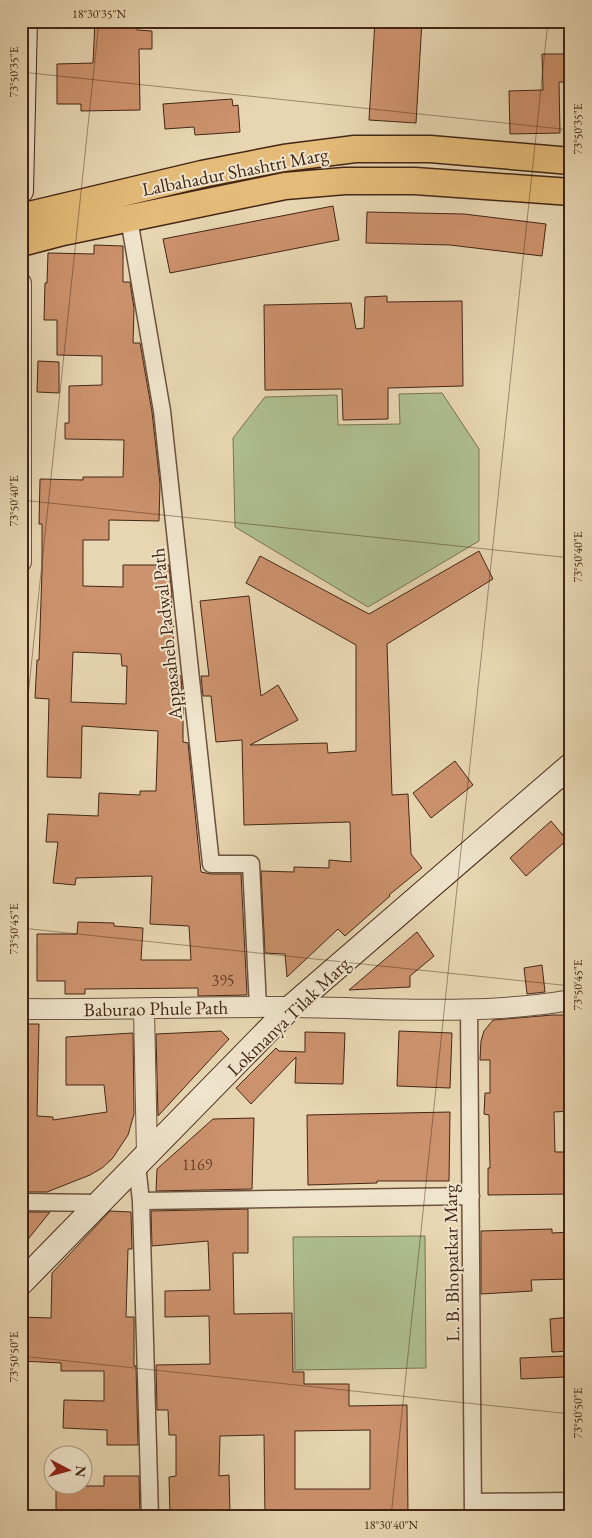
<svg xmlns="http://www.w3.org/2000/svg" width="592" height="1538" font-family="'EB Garamond',serif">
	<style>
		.green { fill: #afbf91; stroke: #7a7254 }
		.building { fill: #cc926d; stroke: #442616; fill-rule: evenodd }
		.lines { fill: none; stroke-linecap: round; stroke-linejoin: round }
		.minor-casing { stroke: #6d523d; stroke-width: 19 }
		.tertiary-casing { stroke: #6d523d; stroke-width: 22 }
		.secondary-casing { stroke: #442616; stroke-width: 26 }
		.primary-casing { stroke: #442616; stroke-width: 29 }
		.minor { stroke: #efe4cc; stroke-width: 16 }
		.tertiary { stroke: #efe4cc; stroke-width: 20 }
		.secondary { stroke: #efe4cc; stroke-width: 24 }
		.primary { stroke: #e4bb78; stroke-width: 26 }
		.ticks { fill: none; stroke: #442616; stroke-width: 1; stroke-opacity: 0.45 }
		.labels { text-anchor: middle; stroke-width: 4; stroke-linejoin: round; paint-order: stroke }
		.number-label { font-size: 16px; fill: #66412c }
		.street-label { font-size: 19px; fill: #442616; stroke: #efe4cc }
		.neatline { fill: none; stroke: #442616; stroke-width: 2 }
		.ticks-label { font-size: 12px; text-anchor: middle; fill: #442616 }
	</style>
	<rect width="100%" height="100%" fill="#e7d6b1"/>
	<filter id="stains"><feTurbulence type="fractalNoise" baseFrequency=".004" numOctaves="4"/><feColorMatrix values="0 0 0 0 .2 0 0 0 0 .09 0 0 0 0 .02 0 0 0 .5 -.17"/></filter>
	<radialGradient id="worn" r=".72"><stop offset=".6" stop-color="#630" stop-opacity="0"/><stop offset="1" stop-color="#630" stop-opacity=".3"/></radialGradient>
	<!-- green -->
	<path class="green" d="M442 393 479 449V541L368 607 235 527 233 438 265 397 337 395 338 425 400 424 399 394Z
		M425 1236 426 1368 295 1370 293 1237Z"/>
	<!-- building -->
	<path class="building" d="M95 21H137V30L152 31V49H139L140 110 81 111V104H57V64L93 63Z
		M375 21H422L416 123 369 120Z
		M542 54H567L568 82H559L560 133 510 134 509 91 543 90Z
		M232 99 233 106 238 105 240 132 195 135 194 127 165 129 163 104Z
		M333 206 339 240 170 273 163 239Z
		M367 212 464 214 546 224 542 256 450 245 366 243Z
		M94 245 123 246V282H130L134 308 133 343H140L152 412 160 484 159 521 109 520V540H83V586L123 587V565H169L172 594 171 620H173L174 675 181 676 183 703V742L188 743 201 872 211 874H241L247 995 198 996V988L85 989V994H65V981H37V934H77L78 922 114 923V926L143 928 141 960H191L189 926 150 924 152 876 76 878 75 885 53 883 58 842H46L48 814 98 816 99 793 140 795V791H156L158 731 82 726 81 778 47 777 49 699 35 698 37 660H39L42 571V524H39L40 479 83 480V477H123L124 440 65 439V423H69V386L102 385V356L57 355V320H44L45 283H47L48 253 94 254ZM73 652 121 654 122 666H127L126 704 71 702Z
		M387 296V302L462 301 463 386 388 388V419L343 420 342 389 265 390 264 305 351 303 356 329 364 328 365 297Z
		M38 361 59 362V393L37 392Z
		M479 551 493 579 387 644 392 795 408 794 411 854 422 868 389 895 390 896 345 936 338 929 287 977 285 954 265 953 261 871 294 872V867L329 868V860L351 862 350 822 244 825 242 740 216 742 211 696H203L201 676H209L200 601 249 596 261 696 278 685 298 720 250 745 327 743 328 753 356 751V645L246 583 260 556 369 614Z
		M455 761 473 785 431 818 413 793Z
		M551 821 567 840 526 876 510 858Z
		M417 932 434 956 410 976V987L349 990Z
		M542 965 545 992 527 994 524 968Z
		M553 1015H571V1111L554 1112 555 1152H571V1194L488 1195V1168H490L489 1115 484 1114 485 1093H490V1060H480L481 1041 484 1031 493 1020Z
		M21 1024H39L37 1116 53 1117V1120L107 1112 104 1085H66V1037L133 1033 134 1114 128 1135 112 1159 102 1168 90 1175 47 1192H21Z
		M221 1031 229 1039 158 1116 156 1034Z
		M399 1031 452 1033 450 1088 397 1086Z
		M305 1032 345 1033 343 1084 295 1083 296 1057 251 1104 236 1088 276 1048 279 1051 305 1052Z
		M450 1112 449 1181H377V1183L308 1185 307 1115Z
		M254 1118 252 1189 156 1191 157 1169 213 1119Z
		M248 1209V1253H233L234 1314 292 1313 293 1372H304V1384H349V1406L407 1405 408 1517H265L264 1435 220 1436 219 1476 229 1475 230 1513 170 1514 169 1477 176 1476V1435H169L168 1410H157L156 1365 210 1364 209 1316 165 1317V1291L210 1290 208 1241 152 1246 151 1211ZM370 1430V1489H295V1431Z
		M110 1211 131 1212 132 1249H128L126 1317H134V1366H136L138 1445H107V1430L63 1428 64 1400 104 1401V1371H61V1363L21 1361V1317L51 1318 52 1273Z
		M21 1212H50L21 1248Z
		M552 1229V1233L571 1232V1279L531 1280 532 1291 481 1294V1231Z
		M571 1317V1351L552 1352 550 1319Z
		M564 1356 565 1377 521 1379 520 1358Z
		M104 1476H139L140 1517H56V1489H72V1486H104Z"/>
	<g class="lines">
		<defs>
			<path id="minor" d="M129 219 162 411 211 864H251L258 1007
				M469 1009 473 1517
				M137 1165 141 1201 150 1517
				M141 1201 471 1196
				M21 1202 98 1203
				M473 1502 571 1501"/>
			<path id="tertiary" d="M21 283V562
				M21 1009C112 1010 203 1006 294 1007 386 1008 480 1016 571 1000
				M144 1009 147 1155"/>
			<path id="secondary" d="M21 191 25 21
				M21 1283 291 1007 571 765"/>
			<path id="primary" d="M21 217 202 174 284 158 355 149H430L571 161
				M21 243 63 232 285 186 345 181H415L571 192"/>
		</defs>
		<!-- minor casing -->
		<use href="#minor" class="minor-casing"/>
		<!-- tertiary casing -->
		<use href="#tertiary" class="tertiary-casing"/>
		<!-- secondary casing -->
		<use href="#secondary" class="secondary-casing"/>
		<!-- primary casing -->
		<use href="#primary" class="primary-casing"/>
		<!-- minor -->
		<use href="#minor" class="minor"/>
		<!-- tertiary -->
		<use href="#tertiary" class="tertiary"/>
		<!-- secondary -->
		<use href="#secondary" class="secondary"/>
		<!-- primary -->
		<use href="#primary" class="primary"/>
	</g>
	<!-- ticks -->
	<path class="ticks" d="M21 72 571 130M21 500 571 558M21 763 99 21M21 928 571 986M21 1356 571 1414M391 1517 548 21"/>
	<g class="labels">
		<!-- number labels -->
		<g class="number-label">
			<text x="223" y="986">395</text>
			<text x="197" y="1170">1169</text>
		</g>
		<!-- street labels -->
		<g class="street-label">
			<text transform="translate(235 171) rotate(-11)" y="7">Lalbahadur Shashtri Marg</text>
			<text transform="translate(166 634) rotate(-96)" y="7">Appasaheb Padwal Path</text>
			<text transform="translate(156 1008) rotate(-1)" y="7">Baburao Phule Path</text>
			<text transform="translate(288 1016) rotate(-44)" y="7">Lokmanya Tilak Marg</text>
			<text transform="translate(451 1263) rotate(-91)" y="7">L. B. Bhopatkar Marg</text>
		</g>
	</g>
	<!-- margin -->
	<rect width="592" height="1538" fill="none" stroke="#e7d6b1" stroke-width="55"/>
	<!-- north arrow -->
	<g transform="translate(68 1470) rotate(96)"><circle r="24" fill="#efe4cc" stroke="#ab9883"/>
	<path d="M0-4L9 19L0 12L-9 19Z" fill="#8f2418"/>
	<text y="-8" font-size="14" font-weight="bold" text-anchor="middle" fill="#442616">N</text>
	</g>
	<rect x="28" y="28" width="536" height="1482" class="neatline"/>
	<g class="ticks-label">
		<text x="99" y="18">18°30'35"N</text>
		<text transform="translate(14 72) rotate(-90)" y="4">73°50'35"E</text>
		<text transform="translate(578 129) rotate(-90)" y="4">73°50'35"E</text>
		<text transform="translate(14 501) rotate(-90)" y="4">73°50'40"E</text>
		<text transform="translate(578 557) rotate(-90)" y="4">73°50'40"E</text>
		<text transform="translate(14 929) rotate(-90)" y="4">73°50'45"E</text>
		<text transform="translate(578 985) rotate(-90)" y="4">73°50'45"E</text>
		<text transform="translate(14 1357) rotate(-90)" y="4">73°50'50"E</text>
		<text transform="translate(578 1413) rotate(-90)" y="4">73°50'50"E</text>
		<text x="391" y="1529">18°30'40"N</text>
	</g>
	<rect width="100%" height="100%" filter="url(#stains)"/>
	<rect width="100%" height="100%" fill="url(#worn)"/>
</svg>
